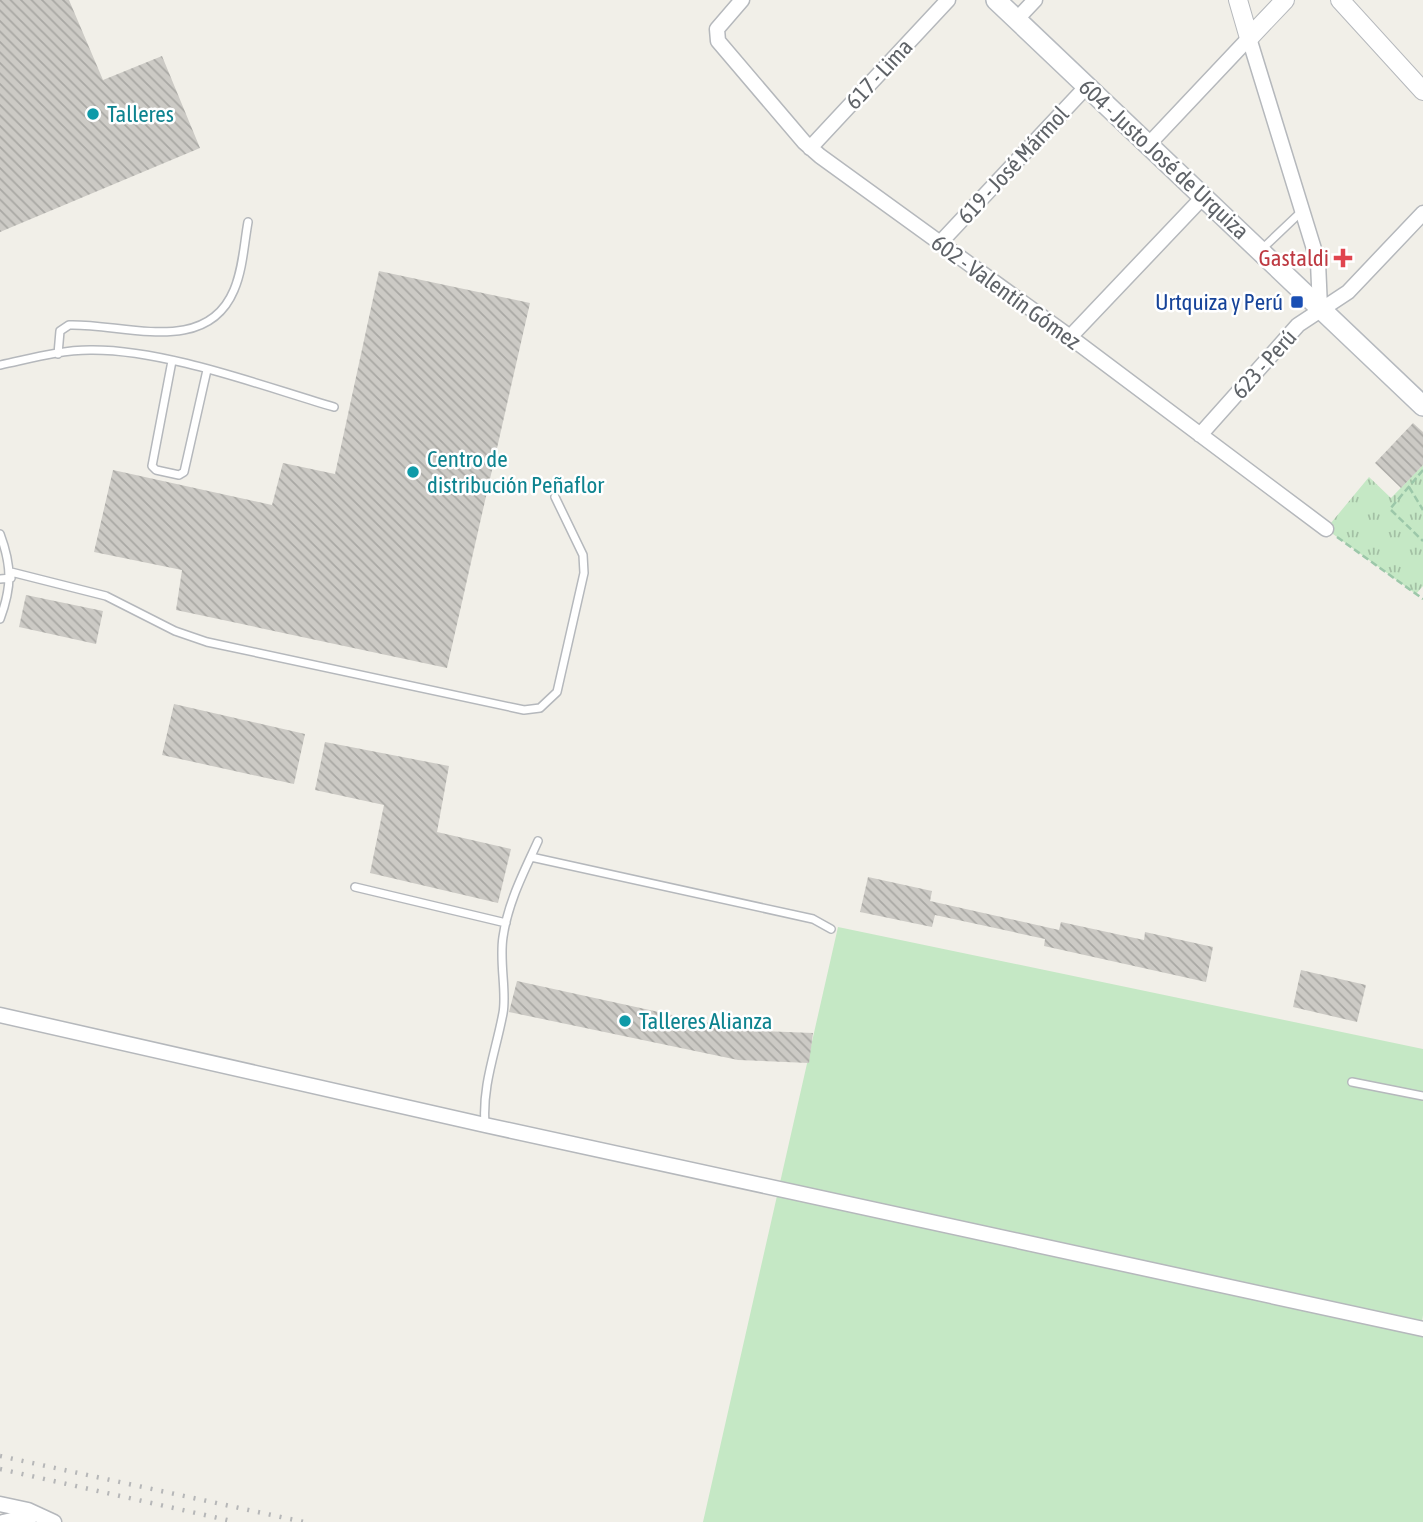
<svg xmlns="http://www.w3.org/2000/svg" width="1423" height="1522" font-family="'Asap Condensed',sans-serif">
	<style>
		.grass { fill: #c5e8c5 }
		.park { fill: url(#park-tufts) }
		.building { fill: url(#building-back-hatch) }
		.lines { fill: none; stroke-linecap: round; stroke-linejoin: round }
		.service-casing { stroke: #b5b8bc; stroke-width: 10 }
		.minor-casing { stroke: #b5b8bc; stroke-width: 17 }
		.tertiary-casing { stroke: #b5b8bc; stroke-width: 20 }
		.secondary-casing { stroke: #b6babf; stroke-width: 22 }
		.path { stroke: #9cc7a9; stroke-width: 2.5; stroke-dasharray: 7 3.5; stroke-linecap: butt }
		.service { stroke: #fff; stroke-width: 7 }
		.minor { stroke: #fff; stroke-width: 14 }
		.tertiary { stroke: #fff; stroke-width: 18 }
		.secondary { stroke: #fff; stroke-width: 19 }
		.rail { stroke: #b6b7b8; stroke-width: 4.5; stroke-dasharray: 2 9; stroke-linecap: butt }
		.culture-dot { fill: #0f9aa8; stroke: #fff; stroke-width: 2.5 }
		.health-dot { fill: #e0444e; stroke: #fff; stroke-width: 2.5 }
		.transit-dot { fill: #1a4fb4; stroke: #fff; stroke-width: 2.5 }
		.labels { text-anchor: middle; stroke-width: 5; stroke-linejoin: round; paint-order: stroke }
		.street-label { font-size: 23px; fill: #5f6368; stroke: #fff }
		.culture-label { font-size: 23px; fill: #0d838f; stroke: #fff; text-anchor: start }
		.health-label { font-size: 23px; fill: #be3a42; stroke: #fff; text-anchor: end }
		.transit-label { font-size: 23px; fill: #164399; stroke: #fff; text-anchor: end }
	</style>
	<defs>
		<pattern id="park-tufts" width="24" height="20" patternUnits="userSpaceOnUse" patternTransform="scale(1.75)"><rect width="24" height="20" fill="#c5e8c5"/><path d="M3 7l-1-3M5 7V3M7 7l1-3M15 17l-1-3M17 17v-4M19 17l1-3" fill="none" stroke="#a3c0a4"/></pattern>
		<pattern id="building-back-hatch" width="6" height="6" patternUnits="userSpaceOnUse" patternTransform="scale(1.75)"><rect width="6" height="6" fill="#cccac5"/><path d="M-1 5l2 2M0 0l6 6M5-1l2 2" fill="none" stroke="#a9a8a4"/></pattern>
	</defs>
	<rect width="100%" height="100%" fill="#f1efe8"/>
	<!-- grass -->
	<path class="grass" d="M838 927 1423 1049V1315L1420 1335 1423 1336V1522H703Z"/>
	<!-- park -->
	<path class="park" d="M1423 465V586L1416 594 1326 529 1369 477 1391 498Z"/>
	<!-- building -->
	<path class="building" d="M0 0H69L103 80 162 56 200 148 0 232Z
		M379 271 530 303 447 668 176 610 182 570 94 552 113 470 272 505 283 463 335 474Z
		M1413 423 1423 432V465L1401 488 1375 463Z
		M26 595 103 611 96 644 19 627Z
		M174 704 305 734 294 784 162 755Z
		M325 742 449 766 437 832 511 849 498 903 370 873 384 805 315 790Z
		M868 877 932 891 930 901 1059 930 1061 922 1144 940 1145 932 1213 947 1206 982 1044 946 1045 939 935 915 932 927 860 912Z
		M1301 970 1366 985 1357 1022 1293 1007Z
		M517 981 741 1030 813 1033 809 1063 738 1060 509 1012Z"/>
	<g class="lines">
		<defs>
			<path id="service" d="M1261 250 1302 211
				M58 354 60 331 69 325C123 323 206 357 234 290 243 269 244 244 248 222
				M172 361 152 466 156 470 179 475 184 472 207 370
				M0 365C29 359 60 350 90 350 164 349 262 386 334 407
				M0 534C12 566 12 587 0 619
				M11 572 106 596 175 631 207 642 524 710 540 708 557 692 584 573 583 555 555 497
				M0 579 11 578
				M531 857 813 919 831 929
				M355 887 506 923
				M1352 1082 1423 1096
				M485 1124C482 1085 496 1051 503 1013 507 992 499 962 503 937 508 902 524 872 538 841"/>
			<path id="minor" d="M742 0 717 29 718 41 804 142 820 156 1070 337 1326 529
				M1017 19 1035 0
				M1148 145 1249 38 1318 262 1320 308
				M810 148 948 0
				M939 244 1087 86
				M1070 337 1204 196
				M1200 435 1298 325 1348 292 1423 213
				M0 1015 485 1125 1423 1329
				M0 1504 28 1510 54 1522
				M3 1522 34 1515"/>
			<path id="tertiary" d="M1238 0 1249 38
				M1340 0 1423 91
				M1249 38 1285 0"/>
			<path id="secondary" d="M996 0 1423 406"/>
		</defs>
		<!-- service casing -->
		<use href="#service" class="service-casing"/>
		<!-- minor casing -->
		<use href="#minor" class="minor-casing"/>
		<!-- tertiary casing -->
		<use href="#tertiary" class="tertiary-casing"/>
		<!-- secondary casing -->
		<use href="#secondary" class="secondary-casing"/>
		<!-- path -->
		<path class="path" d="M1423 470 1390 509 1423 541
			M1409 487 1423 510
			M1337 537 1423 599"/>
		<!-- service -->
		<use href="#service" class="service"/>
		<!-- minor -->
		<use href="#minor" class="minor"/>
		<!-- tertiary -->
		<use href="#tertiary" class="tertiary"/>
		<!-- secondary -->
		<use href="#secondary" class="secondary"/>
		<!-- rail -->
		<path class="rail" d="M0 1456 304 1522
			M0 1469 236 1522"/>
	</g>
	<!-- markers -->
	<g class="culture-dot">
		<circle cx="93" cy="114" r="7"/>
		<circle cx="413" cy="472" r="7"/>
		<circle cx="625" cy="1021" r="7"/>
	</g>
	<path class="health-dot" d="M1339.5 247.5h7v7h7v7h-7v7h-7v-7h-7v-7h7z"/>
	<rect class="transit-dot" x="1290" y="295" width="14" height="14" rx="3.5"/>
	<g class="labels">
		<!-- street labels -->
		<g class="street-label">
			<text transform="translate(879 74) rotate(-47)" y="8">617 - Lima</text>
			<text transform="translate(1164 159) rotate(43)" y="8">604 - Justo José de Urquiza</text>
			<text transform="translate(1013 165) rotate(-47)" y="8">619 - José Mármol</text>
			<text transform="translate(1006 292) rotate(36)" y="8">602 - Valentín Gómez</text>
			<text transform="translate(1264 364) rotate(-48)" y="8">623 - Perú</text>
		</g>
		<!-- culture labels -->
		<g class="culture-label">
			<text x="107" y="122">Talleres</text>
			<text x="427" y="467">Centro de<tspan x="427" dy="26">distribución Peñaflor</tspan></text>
			<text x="639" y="1029">Talleres Alianza</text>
		</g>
		<!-- health labels -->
		<g class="health-label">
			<text x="1329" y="266">Gastaldi</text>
		</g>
		<!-- transit labels -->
		<g class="transit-label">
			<text x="1283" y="310">Urtquiza y Perú</text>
		</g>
	</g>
</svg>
